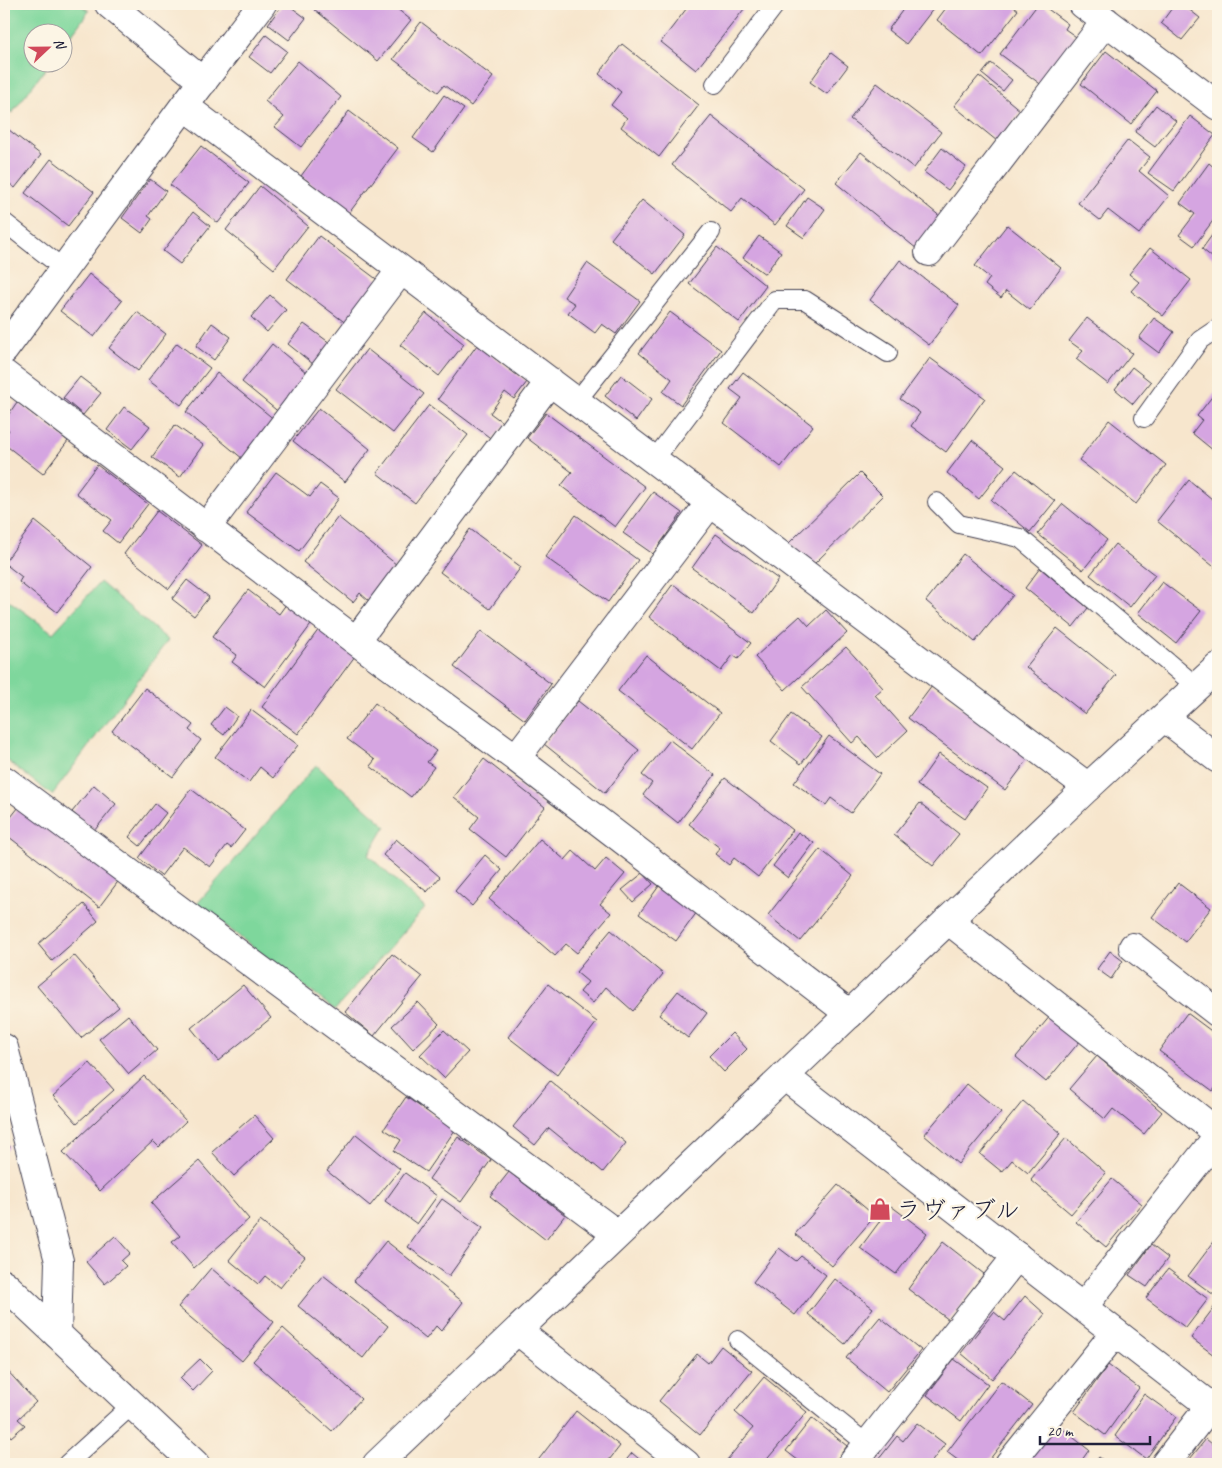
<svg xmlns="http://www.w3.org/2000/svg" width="1222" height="1468" font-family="Caveat,'Klee One',sans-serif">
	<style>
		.green { fill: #7ed79c; stroke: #507c6c }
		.building { fill: #d5a5e1 }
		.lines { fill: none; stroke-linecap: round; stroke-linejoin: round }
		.service-casing { stroke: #423f51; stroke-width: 20 }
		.minor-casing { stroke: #423f51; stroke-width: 30 }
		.tertiary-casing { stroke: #423f51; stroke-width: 30 }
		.service { stroke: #fff; stroke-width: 18 }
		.minor { stroke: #fff; stroke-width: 28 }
		.tertiary { stroke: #fff; stroke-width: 28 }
		.labels { text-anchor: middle; stroke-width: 4.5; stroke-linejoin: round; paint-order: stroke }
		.poi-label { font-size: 25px; fill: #22223b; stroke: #fcf5e5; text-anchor: start }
	</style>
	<rect width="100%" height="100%" fill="#fcf5e5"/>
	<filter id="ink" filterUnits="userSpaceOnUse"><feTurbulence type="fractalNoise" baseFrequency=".02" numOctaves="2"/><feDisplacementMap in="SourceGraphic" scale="10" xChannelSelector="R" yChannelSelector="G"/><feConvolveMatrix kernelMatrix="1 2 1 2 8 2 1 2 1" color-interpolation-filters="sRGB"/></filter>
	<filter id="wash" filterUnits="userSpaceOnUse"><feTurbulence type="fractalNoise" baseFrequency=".0096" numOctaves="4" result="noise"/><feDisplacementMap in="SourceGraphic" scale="20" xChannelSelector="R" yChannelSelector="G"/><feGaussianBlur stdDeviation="1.12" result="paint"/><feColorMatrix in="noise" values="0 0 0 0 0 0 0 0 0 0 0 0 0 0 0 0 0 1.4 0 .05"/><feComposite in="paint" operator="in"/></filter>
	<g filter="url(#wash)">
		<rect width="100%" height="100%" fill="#f7e6cd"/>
		<!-- green -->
		<path class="green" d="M4 4H80L89 11 63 46 62 32H32V62L50 63 12 113 4 107Z
			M100 582 168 640 52 795 4 758V597L53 633Z
			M316 765 386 826 368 855 425 908 335 1010 197 904Z"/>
		<g id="blocks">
			<!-- building -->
			<path class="building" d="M283 4H287L306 18 289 40 268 24Z
				M318 4H391L411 20 378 61 314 9Z
				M690 4H748L696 70 661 42Z
				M907 4H937L906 44 888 30Z
				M949 4H1010L1018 10 982 56 937 20Z
				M1038 4H1041L1068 24 1065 29 1079 39 1043 86 1000 54Z
				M1175 4H1182L1200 18 1182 40 1161 23Z
				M421 22 493 77 471 106 444 85 438 92 393 59Z
				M266 35 287 51 270 73 249 57Z
				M622 44 699 105 659 157 621 127 627 118 611 105 621 92 599 74Z
				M1106 51 1157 91 1131 124 1081 84Z
				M831 53 848 66 827 94 810 82Z
				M298 61 341 97 301 147 275 127 284 117 265 101Z
				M991 63 1012 80 1003 91 982 74Z
				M979 76 1021 111 997 141 954 106Z
				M877 83 941 132 914 168 850 119Z
				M444 95 464 109 433 152 413 138Z
				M1156 105 1176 121 1155 147 1135 132Z
				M349 111 398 148 349 213 301 176Z
				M711 116 804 189 775 225 742 198 731 212 672 165Z
				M1190 116 1215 135 1174 191 1148 173Z
				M4 126 41 155 15 188 4 179Z
				M1128 140 1150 157 1139 171 1169 196 1139 234 1108 210 1100 220 1078 203Z
				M201 146 249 183 218 223 170 185Z
				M942 148 966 167 948 190 924 172Z
				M861 152 942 218 917 249 836 183Z
				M51 159 94 192 68 226 25 193Z
				M1209 163 1218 171V214L1194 246 1179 235 1195 214 1180 203Z
				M150 179 166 191 148 216 152 219 142 233 122 218Z
				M260 186 308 226 274 269 226 230Z
				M807 197 825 209 804 238 787 226Z
				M642 200 685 235 655 274 611 239Z
				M193 212 210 226 180 264 163 251Z
				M1007 225 1061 268 1030 310 1006 291 1001 298 985 285 990 278 975 266Z
				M1218 227V262L1202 249Z
				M319 236 379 281 347 324 287 279Z
				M759 236 781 252 765 274 743 258Z
				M717 247 766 286 739 322 689 284Z
				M1150 248 1191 280 1163 316 1131 291 1139 282 1129 274Z
				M900 260 959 305 929 345 870 300Z
				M587 263 640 301 616 334 602 324 595 333 568 313 575 304 564 297Z
				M89 274 122 301 94 337 60 311Z
				M270 295 286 310 267 332 251 317Z
				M137 312 166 334 138 371 109 348Z
				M670 312 721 350 681 405 663 392 672 379 639 353Z
				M426 313 464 344 439 376 400 345Z
				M1087 318 1132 353 1108 384 1076 359 1083 351 1069 341Z
				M1154 318 1174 332 1159 353 1139 338Z
				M212 323 231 337 214 360 196 346Z
				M304 324 334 346 318 368 288 344Z
				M177 343 210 368 181 405 148 380Z
				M272 344 312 377 281 414 242 382Z
				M477 345 527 382 514 399 505 392 490 413 505 424 493 440 438 399Z
				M367 349 424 394 393 433 336 389Z
				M930 358 985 398 946 452 911 426 920 413 900 399Z
				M1132 367 1151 382 1133 404 1115 389Z
				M743 372 813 426 781 467 724 423 742 398 730 389Z
				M217 373 275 420 243 459 186 412Z
				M621 375 652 399 636 421 605 396Z
				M80 377 101 393 83 415 63 398Z
				M1218 389V445L1214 451 1192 433 1202 420 1197 416Z
				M17 402 68 441 43 474 4 444V437L9 430 4 427V421Z
				M429 405 468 435 415 503 377 473Z
				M124 407 150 426 132 449 107 430Z
				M319 408 370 449 345 482 293 441Z
				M546 413 645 487 615 527 561 486 572 472 527 438Z
				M1109 420 1166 465 1136 504 1079 460Z
				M175 425 203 445 180 477 152 457Z
				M972 440 1005 466 979 499 947 473Z
				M97 465 148 504 118 543 103 531 112 520 76 493Z
				M1016 470 1055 501 1030 532 991 500Z
				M276 472 310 497 320 484 339 498 299 551 246 512Z
				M860 473 883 496 812 566 789 543Z
				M1189 480 1218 504V570L1157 521Z
				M653 492 682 513 653 554 623 533Z
				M1063 504 1107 540 1083 570 1038 534Z
				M157 511 202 545 169 589 124 554Z
				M576 515 638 560 608 602 545 557Z
				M338 517 397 565 369 601 360 593 353 602 303 562Z
				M35 521 92 567 57 612 19 582 22 577 4 563Z
				M470 529 521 567 490 609 440 572Z
				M716 534 778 579 754 613 692 568Z
				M1115 544 1155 575 1130 607 1090 575Z
				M963 554 1013 595 975 642 926 601Z
				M1040 568 1088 608 1073 627 1025 588Z
				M187 580 209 597 194 616 172 599Z
				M1162 582 1201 611 1176 643 1138 613Z
				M673 584 751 643 738 659 733 655 721 671 649 617Z
				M248 590 279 614 287 603 313 622 265 687 232 662 237 655 212 637Z
				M826 610 847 633 785 690 755 657 800 616 809 626Z
				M1057 628 1116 675 1085 714 1026 667Z
				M319 629 355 656 298 734 262 707Z
				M481 631 551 684 525 720 454 667Z
				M846 647 883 688 875 695 907 731 878 758 859 737 852 743 802 687Z
				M646 655 720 713 692 749 618 691Z
				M932 686 1029 758 1005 790 908 718Z
				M145 688 193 725 189 730 201 740 173 777 112 731Z
				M578 701 639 750 605 793 544 744Z
				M375 703 436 751 427 762 434 767 411 797 370 766 375 760 347 739Z
				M225 707 237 716 224 735 211 725Z
				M251 710 298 745 273 778 260 767 249 782 215 757Z
				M791 714 822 737 801 764 771 741Z
				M829 736 880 774 851 813 831 798 826 805 794 783Z
				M670 740 715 775 678 823 643 795 652 783 642 775Z
				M939 754 987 788 965 819 917 785Z
				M484 759 545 807 506 857 470 829 479 817 454 797Z
				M725 778 793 830 758 877 734 858 729 865 715 854 720 848 689 824Z
				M94 785 116 804 94 831 72 812Z
				M191 789 245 830 231 848 227 845 210 867 183 847 161 876 139 858Z
				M22 803 120 879 99 907 4 833V826Z
				M920 803 959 834 933 866 894 835Z
				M155 804 166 813 140 846 129 837Z
				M798 832 814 843 788 878 773 866Z
				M396 839 440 877 427 892 383 855Z
				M540 839 565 860 573 851 595 871 606 858 625 874 600 904 611 913 577 953 566 944 555 956 489 899Z
				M820 849 853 876 800 941 768 915Z
				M485 855 502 870 472 906 455 891Z
				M643 873 653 884 633 902 622 890Z
				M1178 883 1211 908 1185 942 1152 917Z
				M659 886 697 912 676 941 639 914Z
				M84 904 98 921 52 961 38 944Z
				M611 930 663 974 633 1011 606 987 593 1003 580 992 588 982 576 972Z
				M1110 951 1123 961 1111 979 1097 969Z
				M392 954 422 977 374 1036 345 1012Z
				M74 955 119 1007 81 1038 37 986Z
				M548 984 597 1022 557 1075 508 1037Z
				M243 985 271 1018 218 1061 191 1028Z
				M678 991 707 1013 688 1038 659 1015Z
				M418 1002 439 1024 413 1049 392 1026Z
				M1187 1013 1218 1036V1084L1213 1091 1159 1051Z
				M128 1015 157 1050 129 1074 99 1039Z
				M1051 1015 1080 1041 1046 1082 1016 1057Z
				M444 1030 468 1052 444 1078 420 1055Z
				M732 1033 747 1049 724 1072 709 1056Z
				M1097 1056 1162 1112 1144 1134 1113 1109 1105 1119 1069 1089Z
				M90 1063 114 1090 77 1123 53 1096Z
				M144 1076 186 1121 159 1147 153 1141 100 1191 63 1152Z
				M550 1081 626 1143 603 1172 549 1128 535 1145 513 1127Z
				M967 1084 1001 1112 958 1164 924 1135Z
				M406 1097 455 1130 426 1172 394 1151 401 1140 384 1129Z
				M1023 1101 1061 1133 1028 1173 1012 1160 1002 1172 980 1154Z
				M254 1115 274 1138 234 1176 212 1152Z
				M356 1134 400 1169 370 1206 327 1171Z
				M458 1137 491 1160 461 1202 429 1179Z
				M1066 1138 1106 1173 1071 1214 1031 1180Z
				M4 1140 10 1147 4 1153Z
				M199 1161 249 1219 194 1268 172 1242 180 1236 151 1203Z
				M509 1172 565 1215 546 1240 490 1196Z
				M405 1173 437 1196 417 1224 385 1201Z
				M1112 1179 1142 1204 1106 1247 1076 1222Z
				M838 1185 875 1216 832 1266 795 1234Z
				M442 1199 483 1228 449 1276 408 1247Z
				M891 1206 927 1233 896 1274 860 1248Z
				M260 1221 305 1257 280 1288 265 1276 258 1284 229 1260Z
				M115 1236 130 1253 121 1261 126 1266 105 1284 86 1262Z
				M1216 1239 1218 1240V1289L1214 1295 1188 1276Z
				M386 1241 463 1302 441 1331 436 1326 426 1339 354 1281Z
				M943 1242 984 1274 949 1320 908 1289Z
				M1151 1245 1168 1258 1147 1287 1129 1275Z
				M779 1248 796 1261 801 1256 826 1275 795 1315 753 1282Z
				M211 1268 274 1322 242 1361 178 1307Z
				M1168 1269 1208 1299 1186 1328 1146 1298Z
				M323 1275 388 1326 363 1358 298 1306Z
				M835 1279 873 1308 845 1344 808 1314Z
				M1025 1296 1045 1314 992 1379 961 1353 994 1312 1005 1321Z
				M1218 1302V1358L1191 1338Z
				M880 1317 921 1350 887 1392 846 1358Z
				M283 1328 361 1399 332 1431 253 1361Z
				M721 1346 752 1371 700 1435 659 1401 697 1354 708 1363Z
				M200 1359 212 1371 193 1391 180 1378Z
				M954 1359 988 1384 961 1421 927 1395Z
				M1108 1365 1139 1388 1105 1435 1074 1412Z
				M4 1367 36 1402 18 1419 25 1425 11 1437 7 1432 4 1435Z
				M764 1377 807 1412 763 1464H731L727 1460 753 1428 735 1412Z
				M1001 1381 1032 1405 986 1464H963L947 1452Z
				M1144 1394 1176 1417 1146 1459 1115 1436Z
				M576 1411 620 1446 606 1464H537L536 1463Z
				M812 1418 847 1446 833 1464H803L786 1451Z
				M1054 1422 1089 1450 1079 1464H1022Z
				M917 1423 945 1444 930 1464H875L897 1436 903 1441Z
				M1206 1439 1218 1449V1464H1186Z
				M632 1453 645 1464H623Z
				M1099 1457 1108 1464H1093Z"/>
		</g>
	</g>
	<g filter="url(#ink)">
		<use href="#blocks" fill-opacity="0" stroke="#423f51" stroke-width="1"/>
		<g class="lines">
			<defs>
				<path id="service" d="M715 84 776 4
					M4 222 64 269
					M576 402 711 232
					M1144 418 1200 340 1218 328
					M654 460 775 300H805L888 353
					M937 502 959 524 1020 538 1197 687
					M738 1340 868 1445
					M67 1464 132 1405"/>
				<path id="minor" d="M109 4 203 82
					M1083 4 1218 106
					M184 106 1088 787
					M929 252 1106 21
					M4 350 184 106 262 4
					M4 374 356 641 516 758 850 1014
					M206 528 401 270
					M356 641 550 381
					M516 758 710 503
					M4 780 617 1234
					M948 920 1218 1133
					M1133 947 1218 1013
					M4 1048 59 1261 57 1334
					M1083 1307 1218 1136
					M518 1331 686 1464
					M852 1464 1017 1256
					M1009 1464 1115 1333
					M1165 1464 1210 1406"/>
				<path id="tertiary" d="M1165 718 1218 759
					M784 1076 1218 1412
					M4 1284 195 1464
					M377 1464 1088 787 1218 667"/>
			</defs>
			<!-- service casing -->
			<use href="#service" class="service-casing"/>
			<!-- minor casing -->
			<use href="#minor" class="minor-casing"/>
			<!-- tertiary casing -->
			<use href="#tertiary" class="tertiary-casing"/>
			<!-- service -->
			<use href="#service" class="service"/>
			<!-- minor -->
			<use href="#minor" class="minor"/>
			<!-- tertiary -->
			<use href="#tertiary" class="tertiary"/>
		</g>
	</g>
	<!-- icons -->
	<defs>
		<symbol id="shop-bare" viewBox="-9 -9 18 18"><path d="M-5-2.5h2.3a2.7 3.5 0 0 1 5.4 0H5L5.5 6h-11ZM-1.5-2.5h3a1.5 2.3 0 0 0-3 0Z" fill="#d1495b" stroke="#fcf5e5" stroke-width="2.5" paint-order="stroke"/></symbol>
	</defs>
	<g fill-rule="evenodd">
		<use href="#shop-bare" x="864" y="1193" width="32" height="32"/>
	</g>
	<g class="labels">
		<!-- poi labels -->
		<g class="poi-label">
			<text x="896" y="1218">ラヴァブル</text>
		</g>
	</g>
	<!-- margin -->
	<rect width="1222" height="1468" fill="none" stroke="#fcf5e5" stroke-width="20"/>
	<!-- north arrow -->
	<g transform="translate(48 48) rotate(68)"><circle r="24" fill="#fcf5e5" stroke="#a5a1a1"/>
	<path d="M0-4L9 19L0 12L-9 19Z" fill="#d1495b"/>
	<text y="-8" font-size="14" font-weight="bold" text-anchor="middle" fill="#22223b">N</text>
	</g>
	<!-- scale -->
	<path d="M1040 1436v8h110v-8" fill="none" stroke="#22223b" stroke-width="2.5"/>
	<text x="1047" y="1436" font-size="15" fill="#22223b" stroke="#fcf5e5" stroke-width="4" paint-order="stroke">20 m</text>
</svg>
